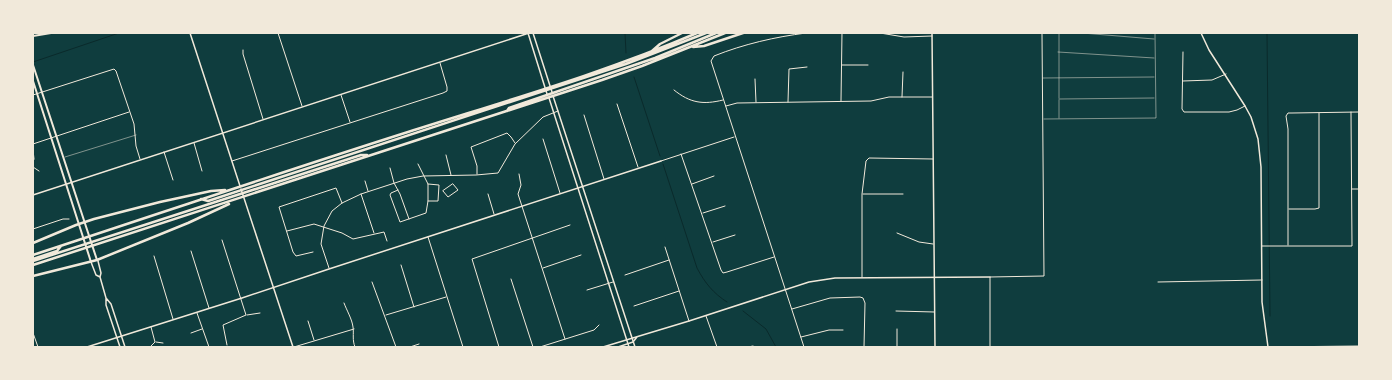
<svg xmlns="http://www.w3.org/2000/svg" width="1392" height="380" font-family="'DejaVu Sans',sans-serif">
	<style>
		.lines { fill: none; stroke-linecap: round; stroke-linejoin: round }
		.stream { stroke: #0a2a2b; stroke-width: 1 }
		.service { stroke: #f1e9da; stroke-width: 0.5 }
		.minor { stroke: #f1e9da; stroke-width: 1 }
		.tertiary { stroke: #f1e9da; stroke-width: 1.5 }
		.secondary { stroke: #f1e9da; stroke-width: 1.5 }
		.primary { stroke: #f1e9da; stroke-width: 2 }
		.motorway { stroke: #f1e9da; stroke-width: 2.5 }
	</style>
	<rect width="100%" height="100%" fill="#0f3d3e"/>
	<g class="lines">
		<!-- stream -->
		<path class="stream" d="M625 33 626 53
			M1267 33 1270 316
			M33 62 119 33
			M634 77 660 156
			M663 164 697 268C705 283 713 293 727 302
			M743 311 766 329 776 347"/>
		<!-- service -->
		<path class="service" d="M1082 33 1154 39
			M1058 52 1154 58
			M1043 78 1154 77
			M1059 98V33
			M1059 99 1154 98
			M1059 100V118
			M1044 119 1156 118 1155 33
			M65 157 136 135"/>
		<!-- minor -->
		<path class="minor" d="M278 33 302 106
			M880 33 904 37 932 36
			M243 50V54L263 119
			M1183 52 1182 109 1184 112H1229L1237 110 1245 106
			M842 65H868
			M755 79 756 102
			M1183 81 1212 80 1226 74
			M674 90C690 103 703 105 723 100
			M33 95 114 69 116 71 134 124 136 146 140 159
			M341 95 350 122
			M902 97 903 72
			M841 101 842 33
			M788 102 789 69 807 67
			M617 104 638 167
			M726 106 737 103 871 101 889 97H932
			M584 115 604 179
			M543 139 560 193
			M194 143 202 171
			M33 144 129 112
			M33 150 34 159 33 162
			M164 152 173 180
			M681 154 721 270 723 273 727 272 774 257
			M446 155 451 175
			M232 161 443 93 447 91V87L440 63
			M661 161 734 137
			M33 167 39 171
			M390 168 394 183 400 194 409 219
			M477 174V166L471 147 507 133 511 137 515 143
			M519 174 521 185 518 194 565 339
			M365 181 368 191
			M428 184 439 185 438 201H428
			M453 184 458 190 448 197 443 191Z
			M692 184 714 176
			M1352 189H1359
			M398 190 391 193 390 195 400 222 426 213 428 201V184L418 164
			M361 194 374 233
			M488 194 494 214
			M863 194H903
			M1289 209H1315L1319 208V113
			M703 213 725 206
			M33 229 63 219H69
			M287 231 314 224 342 233 353 239 384 232 387 241
			M897 233 919 242 933 244
			M428 237 463 347
			M222 240 246 315 223 325 227 345
			M713 242 735 235
			M1288 245V129L1286 116 1288 113H1292L1359 112
			M1262 246H1352L1351 112
			M665 247 689 321
			M191 251 209 308
			M313 252 296 256 293 252 279 207 336 188 342 203
			M154 256 173 319
			M401 265 414 307
			M329 268 321 244 324 226 332 211 342 203 361 194 407 179 423 176 476 175 498 173 515 144 543 117 558 111
			M543 268 581 255
			M625 275 669 260
			M862 277V194L866 161 869 158 933 159
			M511 279 533 347
			M372 282 396 347
			M1158 282 1262 280
			M587 290 613 282
			M344 303C347 311 352 319 353 327 354 334 352 340 355 347
			M634 306 679 291
			M792 309 830 298 860 297 863 298 865 303 864 347
			M896 311 934 312
			M197 313 209 347
			M247 315 260 313
			M386 315 446 297
			M706 316 717 347
			M308 321 314 340
			M897 329V347
			M33 333 38 347
			M191 333 202 329
			M801 337 829 330H843
			M156 342 163 343
			M150 347 155 342 151 327
			M294 347 354 329
			M410 347 419 344
			M499 347 472 259 570 225
			M540 347 594 330 599 325
			M748 347 753 346
			M804 347 711 61 714 56C744 44 775 37 806 33
			M990 347V277L1044 276 1042 33
			M1270 347 1359 346"/>
		<!-- tertiary -->
		<path class="tertiary" d="M87 347 242 298 329 269 661 161
			M603 347 689 321 809 282 835 278 990 277
			M618 347 633 342 637 337"/>
		<!-- secondary -->
		<path class="secondary" d="M190 33 240 186
			M528 33 547 94
			M533 33 552 92
			M932 33 935 347
			M1201 33 1209 50 1245 106 1251 117 1258 139 1261 167 1262 302 1268 347
			M553 96 635 347
			M549 98 629 347
			M241 189 293 347
			M33 195 529 33
			M98 261 101 273 100 277 106 298 111 304 125 347
			M91 262 96 275 100 277
			M106 298V305L120 347"/>
		<!-- primary -->
		<path class="primary" d="M33 36 51 33
			M33 65 97 260
			M33 81 91 262"/>
		<!-- motorway -->
		<path class="motorway" d="M693 47 704 46 743 33
			M652 51 660 44 682 33
			M507 111 509 108 655 58 716 33
			M201 199 208 201 626 64 706 33
			M33 243 76 225 94 219 160 202 211 191 225 190
			M33 255C158 214 282 172 408 132 505 101 604 73 697 33
			M33 259 57 251 61 246
			M33 261 361 155H367
			M33 265 602 80 642 66 725 33
			M33 276 97 260 188 223 229 204"/>
	</g>
	<!-- border -->
	<rect width="1392" height="380" fill="none" stroke="#f1e9da" stroke-width="68"/>
</svg>
